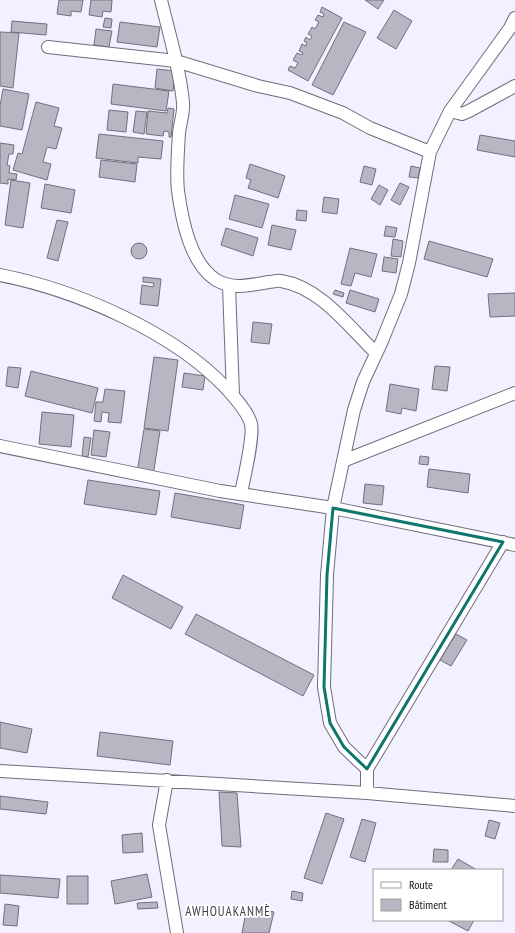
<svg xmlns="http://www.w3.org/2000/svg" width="515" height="933" font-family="'PT Sans Narrow',sans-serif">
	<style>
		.building { fill: #b9b6c4; stroke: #73707d }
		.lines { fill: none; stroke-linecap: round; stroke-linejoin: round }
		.minor-casing { stroke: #706d7a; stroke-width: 14 }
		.minor { stroke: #fff; stroke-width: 12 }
		.marked { fill: none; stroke: #0f766e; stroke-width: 3; stroke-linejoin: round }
		.labels { text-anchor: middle; stroke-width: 3.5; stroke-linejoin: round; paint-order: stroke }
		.quarter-label { font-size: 13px; letter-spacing: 1px; fill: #43404b; stroke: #fff }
	</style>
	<rect width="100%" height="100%" fill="#f3f0ff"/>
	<!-- building -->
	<path class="building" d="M59 0H83L81 12 71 11V16L57 14Z
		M91 0H112L111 12 103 11 102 17 89 15Z
		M365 0H384L378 9Z
		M322 7 342 18 308 81 288 70 290 66 295 68 298 63 293 60 297 53 302 55 303 53 299 51 302 44 306 46 307 43 304 41 306 37 310 40 312 36 308 34 312 27 315 29 319 22 315 20 318 15 323 17 324 14 320 12Z
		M394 10 412 21 396 49 377 38Z
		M105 18 112 19 111 28 103 27Z
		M12 21 47 24 46 35 11 32Z
		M120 22 160 27 157 47 117 42Z
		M344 22 366 32 333 95 312 85Z
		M96 29 112 31 109 47 94 45Z
		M0 32 19 33 13 88 0 86Z
		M157 69 175 71 173 91 155 88Z
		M113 84 169 91 166 111 111 104Z
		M3 89 29 94 22 130 0 126V106Z
		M36 102 59 108 54 126 62 128 56 149 47 147 43 162 51 164 47 180 13 170 18 153 22 154Z
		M168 108 174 109 171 137H169V132L164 131 163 136 146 134 148 111 167 113Z
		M109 110 128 112 126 132 107 130Z
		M136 111 147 112 144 134 133 132Z
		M99 134 163 141 161 159 138 157V163L96 158Z
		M480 135 515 141V157L477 150Z
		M0 143 14 145 13 154H9L7 165 10 166 9 173 17 174 16 180 8 179V184L0 183Z
		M101 160 137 164 135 182 99 177Z
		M250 164 285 176 278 198 248 188 251 180 246 178Z
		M364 166 376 169 372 185 360 182Z
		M411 166 420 168 418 178 409 177Z
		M11 180 30 183 23 228 5 225Z
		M400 183 409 187 400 205 391 200Z
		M45 184 75 190 71 213 41 208Z
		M379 185 388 190 380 205 371 199Z
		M235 195 269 204 262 228 229 219Z
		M324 197 339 199 337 214 322 212Z
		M297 210 307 211 306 221 296 220Z
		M57 220 68 222 58 261 47 258Z
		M272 225 296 230 291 250 268 245Z
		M386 226 397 228 395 237 384 236Z
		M226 228 258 238 253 256 221 245Z
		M393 239 403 241 401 257 391 256Z
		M429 241 493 259 487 277 424 259Z
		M131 251a8 8 0 1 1 16 0a8 8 0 1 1-16 0Z
		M350 248 377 254 371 277 355 273 351 286 341 284Z
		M384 257 398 259 396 273 382 271Z
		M143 277 161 279 158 306 140 304 142 285 153 287 154 283 143 282Z
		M335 290 344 293 343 297 333 294Z
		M350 290 379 299 375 312 346 303Z
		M515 293V316L490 317 488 294Z
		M253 322 272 324 269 344 251 342Z
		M154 357 178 360 168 431 144 428Z
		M435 366 450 367 447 391 432 389Z
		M8 367 21 368 18 388 6 386Z
		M31 371 98 388 92 413 25 396Z
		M184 373 205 376 203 390 182 387Z
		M390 384 419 389 416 411 402 408 401 414 386 411Z
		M105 389 125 391 121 423 108 422 109 413 102 412 101 422 94 421 96 402H103Z
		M42 412 74 415 71 447 39 444Z
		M144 429 160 431 153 476 137 473Z
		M94 430 110 432 106 457 91 455Z
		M84 437 91 438 88 457 82 456Z
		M420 456 429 457 428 465 419 464Z
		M429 469 470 474 468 493 427 487Z
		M88 480 160 491 156 515 84 504Z
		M365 484 384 486 382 505 363 503Z
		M175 493 244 505 240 529 171 517Z
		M123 575 183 607 171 629 112 598Z
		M196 614 314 675 303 696 185 634Z
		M456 634 467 640 451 666 440 660Z
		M0 722 32 729 27 753 0 748Z
		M100 732 173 741 170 765 97 756Z
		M219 792 237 793 241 847 222 846Z
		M0 796 48 802 46 814 0 809Z
		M326 813 344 819 322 884 304 878Z
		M362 819 376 823 365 862 350 857Z
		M489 820 500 823 495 839 485 836Z
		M142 833 143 852 123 853 122 835Z
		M434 849 448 850V862H433Z
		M458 859 477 870H451Z
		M147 874 152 897 115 904 111 881Z
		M0 875 60 879 58 898 0 893Z
		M67 876H88V904H67Z
		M292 891 303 893 302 901 291 899Z
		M157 902 158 908 138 909 137 903Z
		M5 904 19 906 17 926 3 925Z
		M247 906 274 912 269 933H242Z
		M447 920H474L468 931Z"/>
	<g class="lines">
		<defs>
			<path id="minor" d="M161 0C169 34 180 69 183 103 184 113 180 123 179 133 178 151 176 173 178 191 182 220 190 263 216 280 234 290 250 285 269 282 273 282 277 280 281 281 320 287 349 327 376 353
				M48 47 176 61 258 86 290 93 343 113 370 128 430 152
				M450 111 462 114 469 111 515 86
				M0 275C76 290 174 332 227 389 235 398 248 412 251 424 254 437 244 478 241 493
				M229 286 233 395
				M0 446 220 491 333 508 515 545
				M343 461 515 393
				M367 769 344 747 330 723 324 687 327 575 333 508 354 410 363 382 382 341 401 294 409 263 430 152 450 111 510 28 515 18
				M0 771 367 793 515 806
				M167 780 159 825 177 933
				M367 793V769L503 542"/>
		</defs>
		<!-- minor casing -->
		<use href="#minor" class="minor-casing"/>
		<!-- minor -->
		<use href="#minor" class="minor"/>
	</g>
	<!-- marked area -->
	<path class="marked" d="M333 508 503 542 367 769 344 747 330 723 324 687 327 575Z"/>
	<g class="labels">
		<!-- quarter labels -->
		<g class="quarter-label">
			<text x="228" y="916">AWHOUAKANMÈ</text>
		</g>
	</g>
	<!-- legend -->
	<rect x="373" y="869" width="130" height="52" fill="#ffffff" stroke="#a1a1a3"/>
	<rect x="381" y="882" width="20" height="6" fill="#ffffff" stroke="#a1a1a3"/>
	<text x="409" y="889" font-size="12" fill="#151419">Route</text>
	<rect x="381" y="899" width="20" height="12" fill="#b9b6c4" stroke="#a1a1a3"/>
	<text x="409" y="909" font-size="12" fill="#151419">Bâtiment</text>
</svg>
